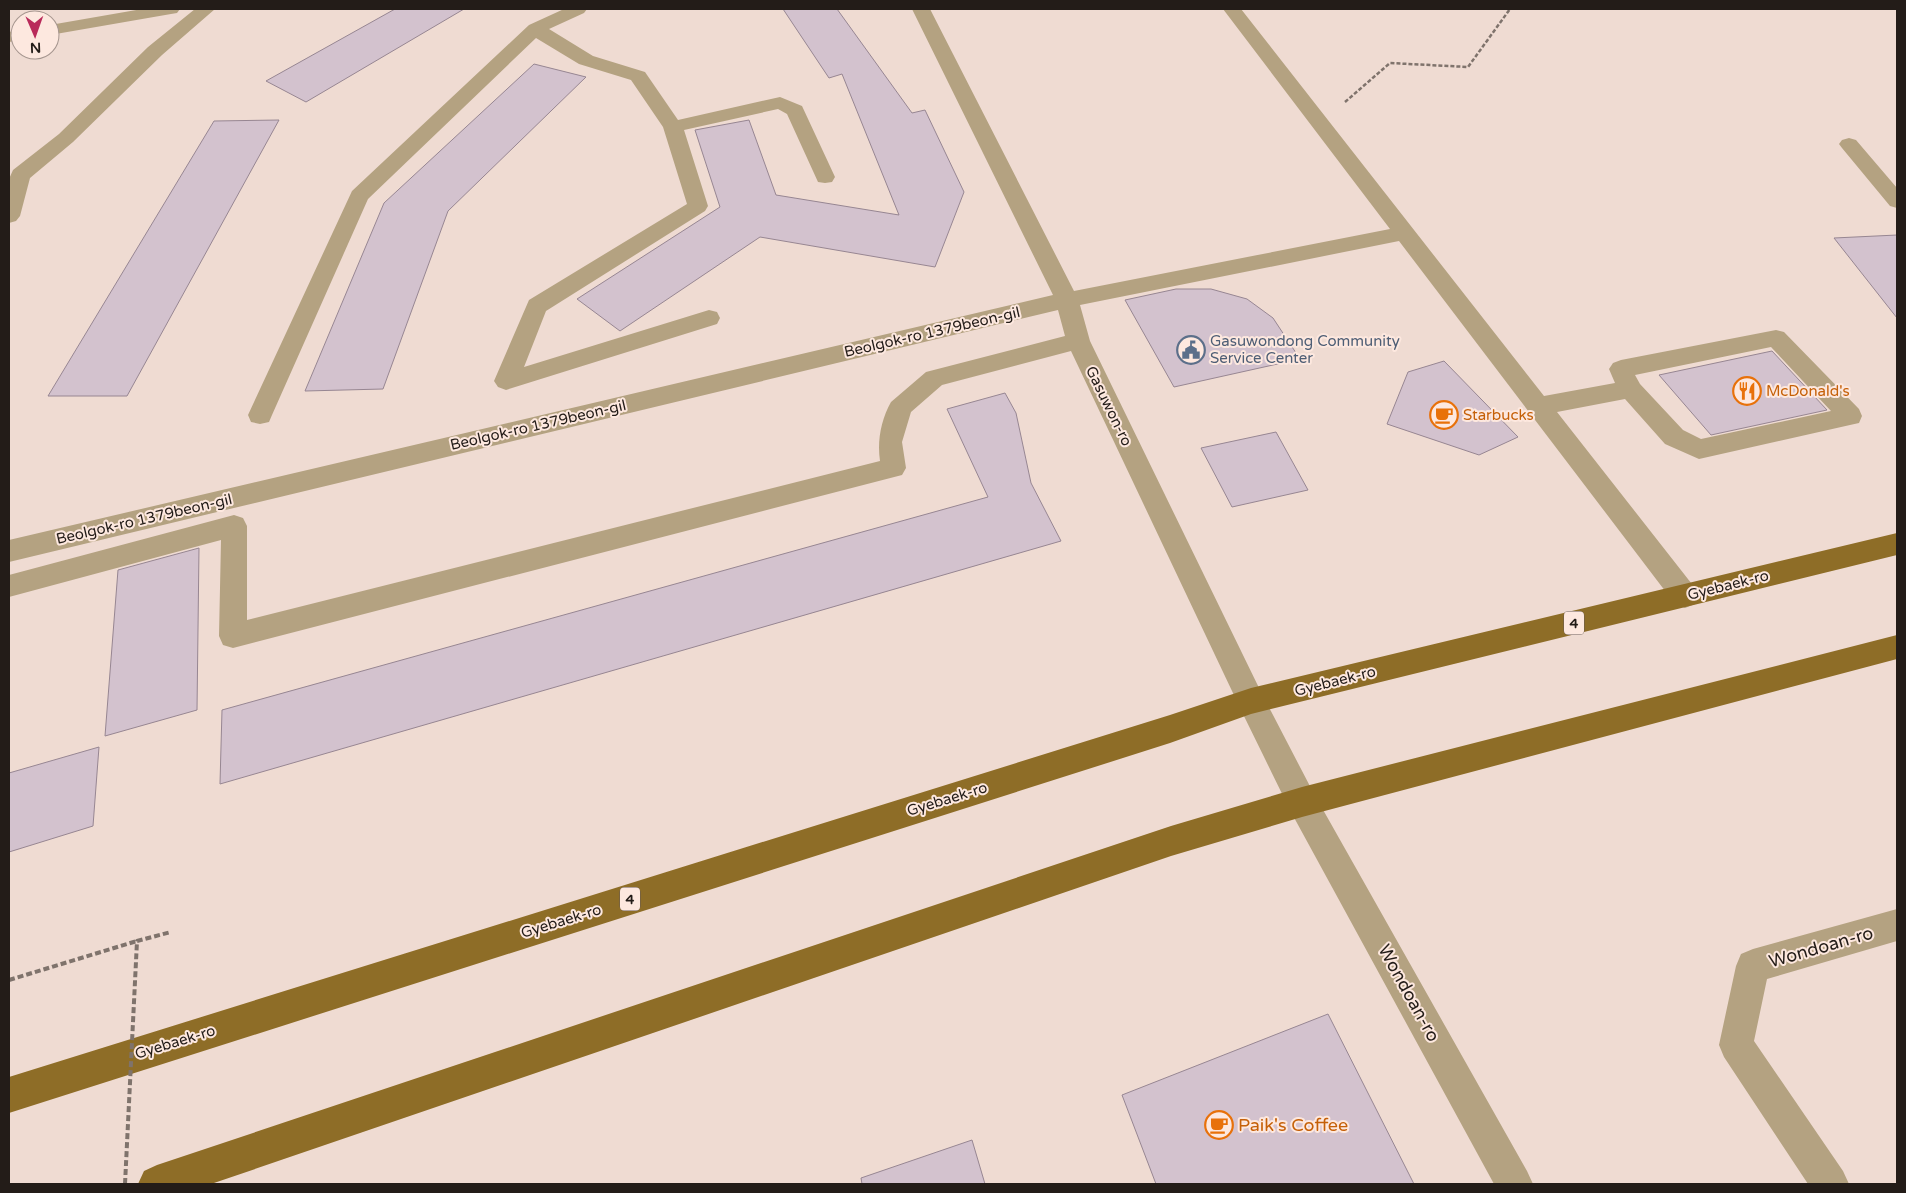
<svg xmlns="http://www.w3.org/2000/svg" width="1906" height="1193" font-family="'Varela Round',sans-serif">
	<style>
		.building { fill: #d3c2ce; stroke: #978692 }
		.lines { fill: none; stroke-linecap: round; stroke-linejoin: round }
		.path-far1 { stroke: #7f736c; stroke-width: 2.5; stroke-dasharray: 4 2; stroke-linecap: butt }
		.path { stroke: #7f736c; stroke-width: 4; stroke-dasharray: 6 3; stroke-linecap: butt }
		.minor { fill: #b4a281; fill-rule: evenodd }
		.major { fill: #8e6d27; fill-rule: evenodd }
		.path-bridge { stroke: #7f736c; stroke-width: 4; stroke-dasharray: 6 3; stroke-linecap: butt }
		.labels { text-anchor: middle; stroke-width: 4; stroke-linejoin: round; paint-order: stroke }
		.shield { fill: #fde8df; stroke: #645954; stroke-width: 1 }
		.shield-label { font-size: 14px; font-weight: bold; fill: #231c18 }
		.street-label { font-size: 15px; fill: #231c18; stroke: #fde8df }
		.service-label { font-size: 15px; fill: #4e5e75; stroke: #fde8df; text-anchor: start }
		.food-label { font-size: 15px; fill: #c56008; stroke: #fde8df; text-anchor: start }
		.near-street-label { font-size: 18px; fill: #231c18; stroke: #fde8df }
		.near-food-label { font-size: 18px; fill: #c56008; stroke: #fde8df; text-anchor: start }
	</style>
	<rect width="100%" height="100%" fill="#efdbd2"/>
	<!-- building -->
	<path class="building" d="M395 9H464L306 102 266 81Z
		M783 9H837L912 113 925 110 964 192 935 267 760 237 620 331 577 299 720 207 695 130 749 120 776 195 899 215 842 74 829 78Z
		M534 64 586 77 448 211 383 389 305 391 384 203Z
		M279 120 127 396H48L214 121Z
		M1897 235V318L1834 238Z
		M1176 289H1211L1247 299 1273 318 1300 359 1174 387 1125 300Z
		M1772 351 1827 410 1711 435 1659 375Z
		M1444 361 1518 437 1479 455 1387 424 1408 372Z
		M1005 393 1016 413 1031 483 1061 541 220 784 222 710 988 497 947 409Z
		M1276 432 1308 490 1232 507 1201 448Z
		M199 548 197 710 105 736 118 570Z
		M99 747 93 826 9 852V773Z
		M1328 1014 1414 1184H1156L1122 1095Z
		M972 1140 985 1184H862L861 1178Z"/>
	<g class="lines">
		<!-- path-far1 -->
		<path class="path-far1" d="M1345 102 1390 63 1468 67 1510 9"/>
		<!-- path -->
		<path class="path" d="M9 980 137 941"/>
		<!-- minor -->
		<path class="minor" d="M142 9H180L177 13 171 14 50 35V25Z
			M195 9H215L162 55 73 142 30 178 20 216 16 221 9 223V179L13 170 59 134 148 47Z
			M564 9H587L584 13 549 29 593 56 645 72 678 120 780 97 802 106 835 177 832 182 825 183 818 182 787 114 778 109 684 130 708 206 705 211 546 311 524 367 709 310 717 312 720 318 717 324 506 390 498 387 494 381 529 300 687 204 663 127 631 80 579 64 536 38 368 199 272 415 269 422 260 424 251 422 248 415 352 191 529 25Z
			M912 9H930L1074 291 1390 229 1223 9H1241L1544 396 1615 383 1609 369 1613 363 1621 360 1776 330 1784 332 1859 409 1862 416 1859 423 1850 425 1699 459 1665 444 1625 399 1557 412 1695 588 1699 596 1695 604 1685 608 1675 604 1399 241 1080 305 1090 341 1261 692 1313 792 1527 1171 1533 1184H1494L1291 812 1241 710 1071 351 942 385 911 412 902 442 906 468 902 475 233 648 223 645 219 636 221 540 9 597V575L234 515 243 518 247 526V620L880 461C877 441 881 420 891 402L926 372 1065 336 1058 310 9 562V540L1053 295ZM1771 347 1831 411 1701 439 1683 430 1640 384 1635 375Z
			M20 30V40L9 42V32Z
			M1849 138 1856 140 1897 188V208L1890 206 1842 148 1839 144 1842 140Z
			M1897 909V941L1767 979 1754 1041 1843 1171 1849 1184H1808L1724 1057 1719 1045 1736 966 1741 954 1753 949Z"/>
		<!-- major -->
		<path class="major" d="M1897 533V555L1251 714 1170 743 9 1113V1077L1170 715 1251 688Z
			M1897 635V659L1302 817 1171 856 211 1184H138L144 1171 157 1165 1171 826 1302 787Z"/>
		<!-- path-bridge -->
		<path class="path-bridge" d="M125 1184 137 941 171 932"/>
	</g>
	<!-- icons -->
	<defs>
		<symbol id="civic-ring" viewBox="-11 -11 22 22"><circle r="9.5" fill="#fde8df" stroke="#5c6f8a" stroke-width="1.5"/><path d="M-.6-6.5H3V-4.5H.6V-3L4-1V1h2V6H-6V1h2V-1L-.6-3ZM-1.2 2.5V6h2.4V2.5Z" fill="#5c6f8a"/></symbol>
		<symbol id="restaurant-ring" viewBox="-11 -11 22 22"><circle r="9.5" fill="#fde8df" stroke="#e8710a" stroke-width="1.5"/><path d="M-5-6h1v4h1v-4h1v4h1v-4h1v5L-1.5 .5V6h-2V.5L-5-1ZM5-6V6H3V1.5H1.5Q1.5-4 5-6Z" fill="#e8710a"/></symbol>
		<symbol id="cafe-ring" viewBox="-11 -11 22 22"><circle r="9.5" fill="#fde8df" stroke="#e8710a" stroke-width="1.5"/><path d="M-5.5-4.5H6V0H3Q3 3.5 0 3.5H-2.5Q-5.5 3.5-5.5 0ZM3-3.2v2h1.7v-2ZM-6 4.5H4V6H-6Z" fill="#e8710a"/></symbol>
	</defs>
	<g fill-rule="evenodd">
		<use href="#civic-ring" x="1175" y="334" width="32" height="32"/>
		<use href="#restaurant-ring" x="1731" y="375" width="32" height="32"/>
		<use href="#cafe-ring" x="1428" y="399" width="32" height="32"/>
		<use href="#cafe-ring" x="1203" y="1109" width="32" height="32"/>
	</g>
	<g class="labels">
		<!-- shield labels -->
		<g class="shield">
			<rect x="1564" y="611.5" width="20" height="23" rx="4"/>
			<rect x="620" y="887.5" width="20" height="23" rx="4"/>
		</g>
		<g class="shield-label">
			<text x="1574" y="628">4</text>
			<text x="630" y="904">4</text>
		</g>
		<!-- street labels -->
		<g class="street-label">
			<text transform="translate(932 332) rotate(-13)" y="5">Beolgok-ro 1379beon-gil</text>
			<text transform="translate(1109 406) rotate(64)" y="5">Gasuwon-ro</text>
			<text transform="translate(538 425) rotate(-13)" y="5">Beolgok-ro 1379beon-gil</text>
			<text transform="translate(144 519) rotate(-13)" y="5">Beolgok-ro 1379beon-gil</text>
			<text transform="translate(1728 585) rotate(-14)" y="5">Gyebaek-ro</text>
			<text transform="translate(1335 681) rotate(-14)" y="5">Gyebaek-ro</text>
			<text transform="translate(947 799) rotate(-17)" y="5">Gyebaek-ro</text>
			<text transform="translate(561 921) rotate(-17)" y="5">Gyebaek-ro</text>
			<text transform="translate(175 1042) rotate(-17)" y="5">Gyebaek-ro</text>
		</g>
		<!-- service labels -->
		<g class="service-label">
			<text x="1210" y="346">Gasuwondong Community<tspan x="1210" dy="17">Service Center</tspan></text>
		</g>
		<!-- food labels -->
		<g class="food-label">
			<text x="1766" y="396">McDonald's</text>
			<text x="1463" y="420">Starbucks</text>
		</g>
		<!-- near-street labels -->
		<g class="near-street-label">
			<text transform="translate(1821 947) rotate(-16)" y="6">Wondoan-ro</text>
			<text transform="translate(1409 993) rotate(61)" y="6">Wondoan-ro</text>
		</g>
		<!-- near-food labels -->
		<g class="near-food-label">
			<text x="1238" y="1131">Paik's Coffee</text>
		</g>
	</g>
	<!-- border -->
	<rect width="1906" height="1193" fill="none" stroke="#231c18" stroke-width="20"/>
	<!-- north arrow -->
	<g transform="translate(35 35) rotate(178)"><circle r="24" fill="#fde8df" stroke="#a6968f"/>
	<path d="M0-4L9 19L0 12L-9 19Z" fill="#b92a5a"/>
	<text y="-8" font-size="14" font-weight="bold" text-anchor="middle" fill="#231c18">N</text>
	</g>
</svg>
